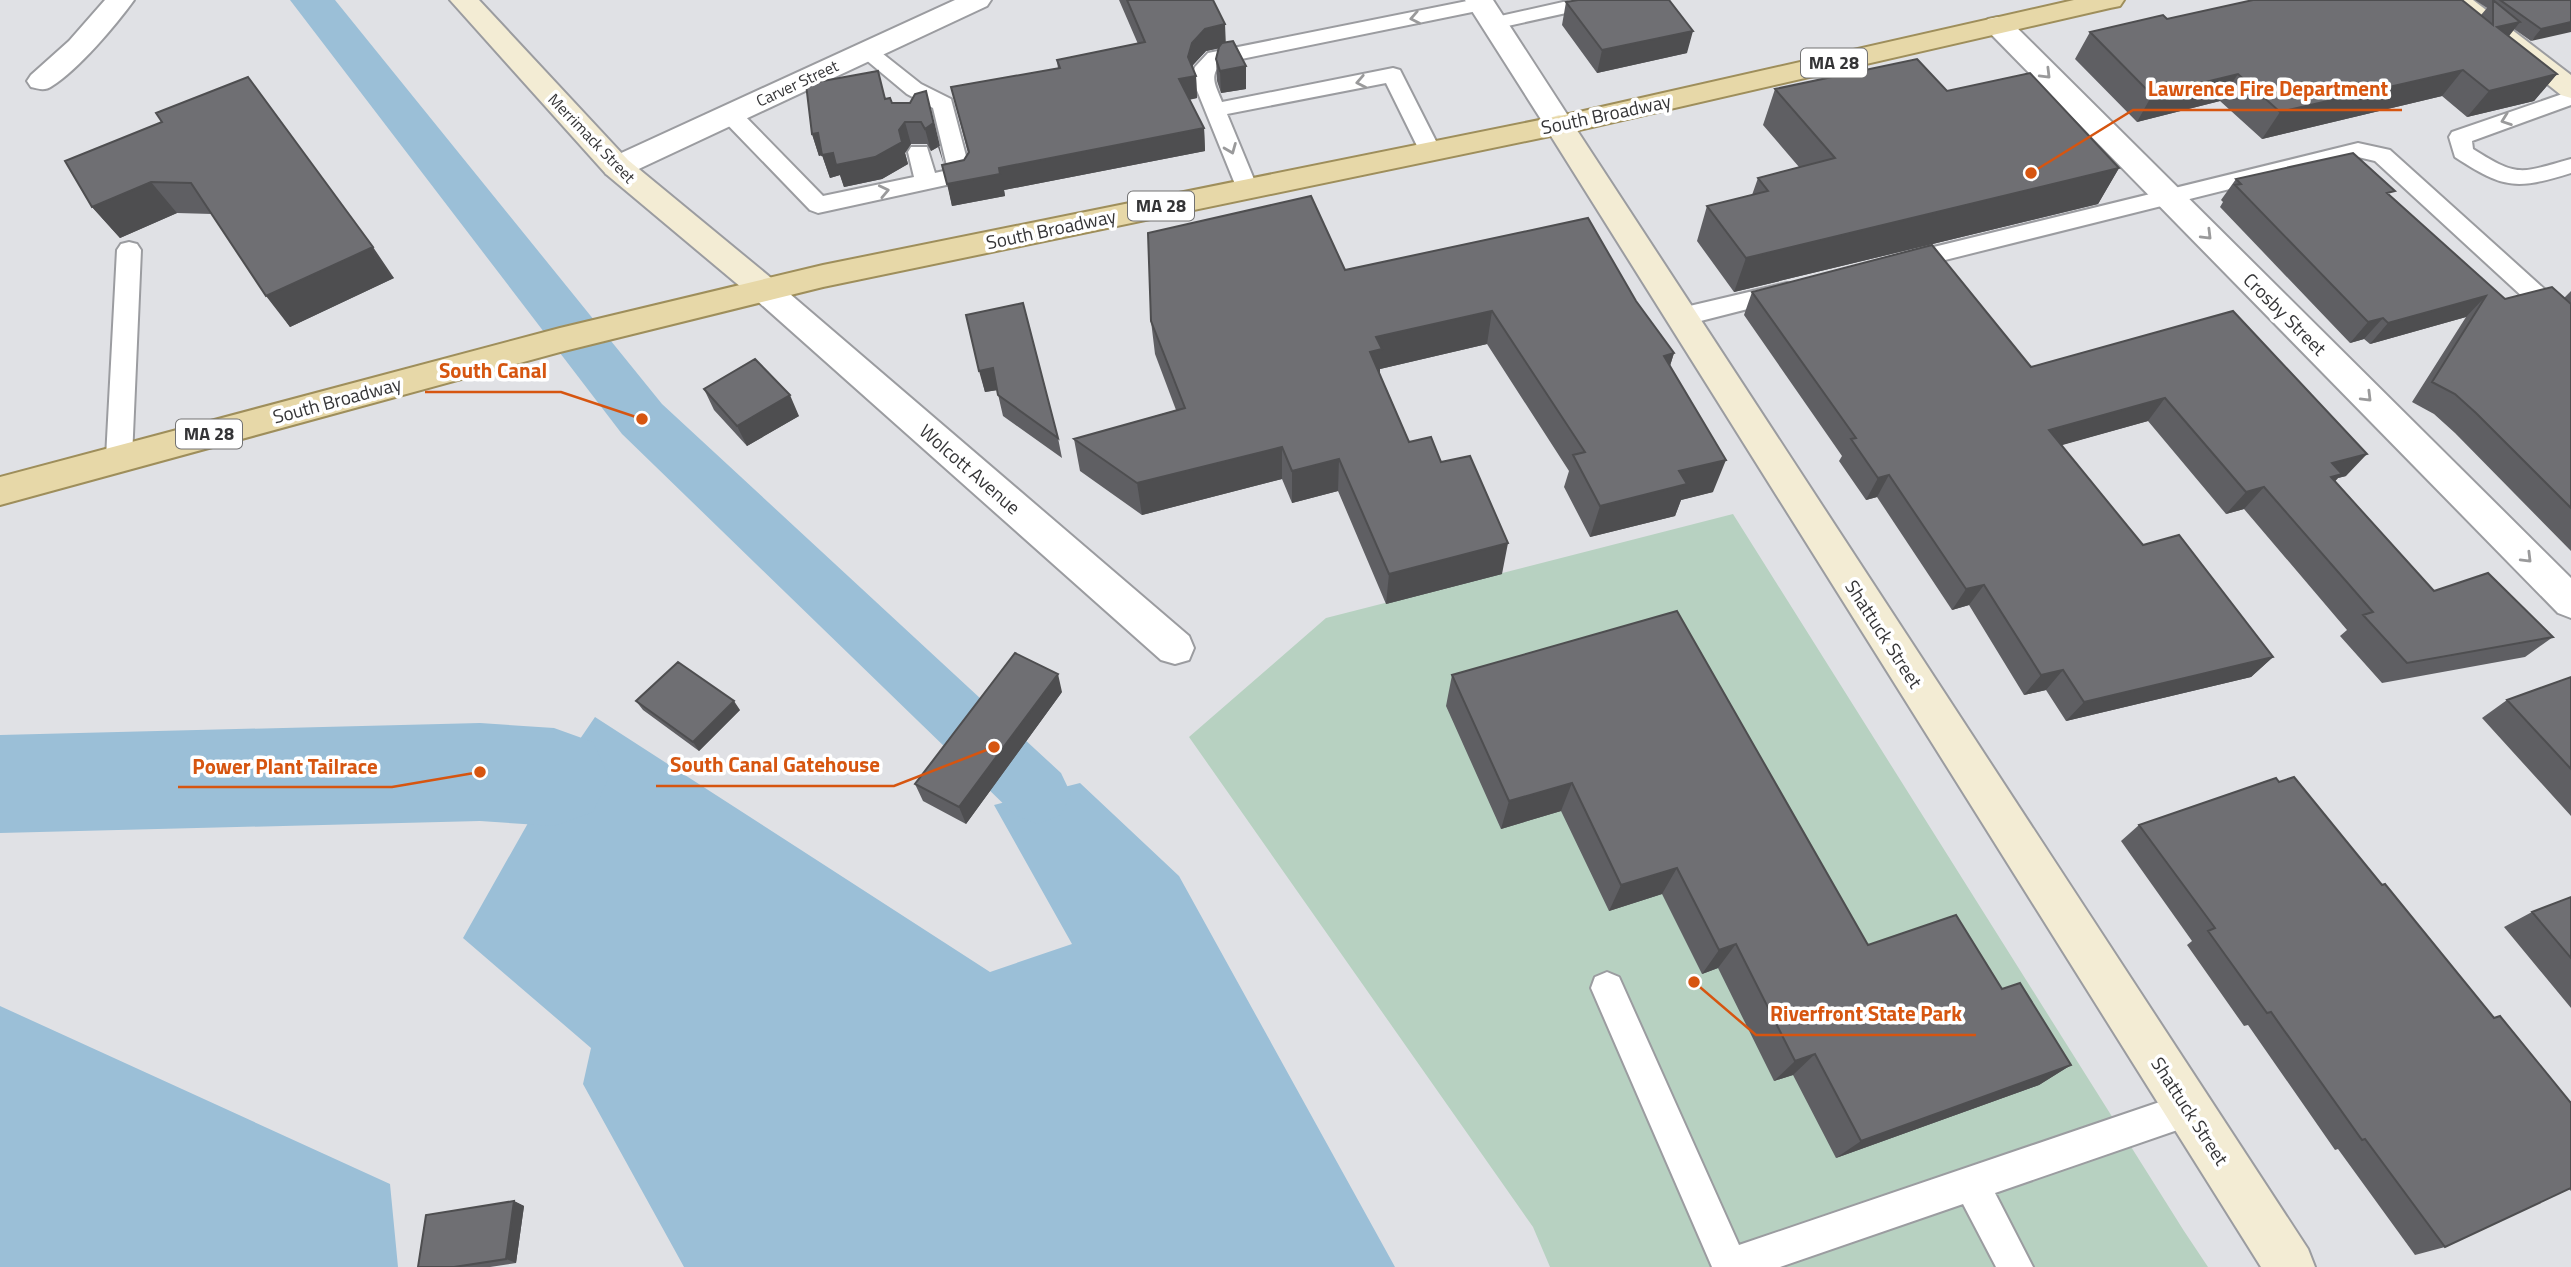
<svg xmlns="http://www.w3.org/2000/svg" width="2571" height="1267" font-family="'Titillium Web',sans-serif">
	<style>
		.green { fill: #b7d1c1 }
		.water { fill: #9bbfd7 }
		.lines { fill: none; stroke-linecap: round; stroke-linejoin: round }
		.canal { fill: #9bbfd7; fill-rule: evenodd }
		.river { fill: #9bbfd7; fill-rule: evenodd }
		.service-casing { stroke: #9b9ca0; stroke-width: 4 }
		.minor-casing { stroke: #9b9ca0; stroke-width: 4 }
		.secondary-casing { stroke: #9b9ca0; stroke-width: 4 }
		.primary-casing { stroke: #9e8e5b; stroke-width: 4 }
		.service { fill: #fff; fill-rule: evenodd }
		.minor { fill: #fff; fill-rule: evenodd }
		.secondary { fill: #f3ecd4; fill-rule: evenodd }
		.primary { fill: #e7d8a8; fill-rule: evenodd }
		.wall { fill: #5f5f63 }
		.shaded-wall { fill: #4e4e50 }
		.building { fill: #6f6f73; stroke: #4e4e50; stroke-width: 2 }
		.oneway { stroke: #9a9a9b }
		.labels { text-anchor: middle; stroke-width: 7; stroke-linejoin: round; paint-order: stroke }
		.far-street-label { font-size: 16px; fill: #353537; stroke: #fff }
		.shield { fill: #fff; stroke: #727273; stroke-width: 2 }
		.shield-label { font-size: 18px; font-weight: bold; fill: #353537 }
		.street-label { font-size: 19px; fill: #353537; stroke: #fff }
		.leader { fill: none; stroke: #d65510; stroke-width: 2.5 }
		.callout-dot { fill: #d65510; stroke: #fff; stroke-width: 2.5 }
		.callout-label { font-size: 21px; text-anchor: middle; font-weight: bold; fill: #d65510; stroke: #fff; stroke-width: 7; stroke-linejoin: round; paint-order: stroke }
	</style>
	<rect width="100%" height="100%" fill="#e0e1e5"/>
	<!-- green -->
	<path class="green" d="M1733 514 2184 1231 2208 1267H1550L1533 1227 1189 737 1326 618Z"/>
	<!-- water -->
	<path class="water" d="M595 717 990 972 1072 944 994 805 1080 783 1179 876 1395 1267H684L583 1084 591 1048 463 938 554 777Z
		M0 1006 390 1184 398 1267H0Z"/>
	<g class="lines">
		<!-- canal -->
		<path class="canal" d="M290 0H335L662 404 1061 773 1071 794 1061 815 1038 824 1015 815 622 434Z"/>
		<!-- river -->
		<path class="river" d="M480 723 554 728 593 742 609 777 593 812 554 826 480 821 0 833V735Z"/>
		<defs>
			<path id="service" d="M1472 0H1489L1492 4 1489 8 1482 10 1222 63C1208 76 1216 86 1222 102L1393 68 1400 70 1441 151 1438 156H1422L1386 83 1227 114 1258 189 1255 194 1247 196 1239 194 1192 78 1195 67 1208 53Z
				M1572 0H1610L1607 4 1494 29 1487 27 1484 23 1487 19Z
				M866 44 873 46 921 84 951 99 971 175 968 180 960 182 818 213 810 210 722 119 719 114 722 109H738L823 196 914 177 908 152 911 147H927L935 173 948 170 933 108 907 94 859 54 856 50 859 46Z
				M2571 91V105L2472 141 2473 149C2519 178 2520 173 2571 159V173C2516 190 2504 189 2455 157L2449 137 2452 132Z
				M2358 143 2390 150 2571 313V336L2562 333 2375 161 2358 157 1901 271 1893 269 1889 263 1893 257 1901 255Z
				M129 242 137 244 141 250 132 458 128 465 119 468 110 465 106 458 117 250 121 244Z
				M1787 283 1795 285 1799 291 1795 297 1681 326 1673 323 1669 317 1673 311 1681 308Z
				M1607 972 1619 977 1739 1245 2189 1092 2201 1097 2206 1109 2201 1121 2189 1126 1995 1193 2033 1267H1996L1963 1204 1780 1267H1712L1591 988 1595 977Z"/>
			<path id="minor" d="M105 0H134C116 25 78 70 52 86 45 91 39 89 31 87L27 81 31 75 69 41Z
				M955 0H991L987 6 628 174 617 177 606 174 602 167 606 160Z
				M1465 0H1493L1574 125 1569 132 1559 135 1549 132Z
				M1998 17 2008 19 2571 578V618L2558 613 1988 31 1984 25 1988 19Z
				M765 279 776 282 1189 636 1194 648 1189 660 1175 664 1161 660 754 298 749 290 754 282Z"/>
			<path id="secondary" d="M450 0H479L628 160 776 282 781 290 776 298 765 301 754 298 606 174Z
				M2442 0H2473L2571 75V98L2561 95Z
				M1559 115 1569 118 2308 1249 2315 1267H2261L1544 125 1549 118Z"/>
			<path id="primary" d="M2074 0H2124L2120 6 2110 8 1579 130 823 287 560 352 0 505V477L560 328 823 265 1579 112Z"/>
		</defs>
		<!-- service casing -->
		<use href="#service" class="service-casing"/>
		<!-- minor casing -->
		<use href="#minor" class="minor-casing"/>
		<!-- secondary casing -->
		<use href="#secondary" class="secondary-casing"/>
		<!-- primary casing -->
		<use href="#primary" class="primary-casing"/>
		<!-- service -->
		<use href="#service" class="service"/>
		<!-- minor -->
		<use href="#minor" class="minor"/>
		<!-- secondary -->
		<use href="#secondary" class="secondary"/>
		<!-- primary -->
		<use href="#primary" class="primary"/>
	</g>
	<!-- wall -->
	<path class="wall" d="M1119 0H1213L1225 42 1246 66V89L1221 93 1217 81 1216 59 1219 48 1206 51 1193 65V67L1196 76 1197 98 1189 100 1204 128 1205 151 1004 190 1005 196 952 206 944 165 938 147 931 151 927 144H911L905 153 908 164 882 179 844 187 840 175 830 178 822 155 819 156 812 134 885 99 892 103H910L926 91 944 165 964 160 968 153 951 87 1058 69 1057 60 1138 44Z
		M2475 0H2571L2531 41 2514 29 2508 36 2557 74 2534 101 2467 117 2442 96 2262 139 2220 101 2137 122 2075 59 2090 32 2167 19 2481 15 2487 8Z
		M1566 2 1687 53 1597 73 1562 25Z
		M1775 89 1947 91 2119 168 2098 204 1734 292 1697 241 1707 206 1752 195 1758 178 1799 167 1763 125Z
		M162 122 394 278 290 327 212 214 177 213 120 238 92 207Z
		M2236 179 2391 197 2505 299 2564 298 2571 291V551L2455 433 2434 414 2412 402 2466 317 2370 344 2364 339 2350 343 2220 207 2223 202 2221 200Z
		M1345 270 1636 301 1674 353 1670 366 1713 492 1681 500 1675 516 1590 537 1564 487 1569 471 1487 344 1380 369V375L1409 442 1441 462 1502 574 1386 604 1338 491 1292 503 1282 479 1142 515 1080 471 1074 439 1176 410 1155 354 1151 321Z
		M1752 292 2031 367 2233 311 2346 476 2338 478 2335 481 2434 591 2553 637 2525 657 2382 683 2340 636 2347 630 2244 509 2226 514 2148 421 2061 445 2143 545 2273 657 2251 677 2066 721 2046 690 2024 695 1969 605 1952 610 1877 497 1866 500 1839 461 1842 456 1744 315Z
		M966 315 1058 438 1062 458 1003 416 997 390 985 392Z
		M704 389 799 416 747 446 714 410Z
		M1452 675 1868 945 2002 989 2071 1065 2039 1085 1836 1158 1793 1075 1774 1081 1718 968 1702 974 1662 894 1609 911 1561 811 1501 829 1446 706Z
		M2571 677V816L2482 718 2507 700Z
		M1062 692 966 824 923 801 915 784Z
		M636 701 740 710 699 751 643 710Z
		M2279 782 2382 885 2494 1018 2570 1102 2571 1101V1191L2569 1189 2445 1247 2415 1255 2338 1149 2335 1150 2248 1025 2244 1026 2187 945 2192 941 2121 841 2139 825Z
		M2571 897V1008L2504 927 2532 912Z
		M514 1201 524 1206 516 1263 490 1267H418Z"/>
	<!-- shaded-wall -->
	<path class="shaded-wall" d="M2520 22 2499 49 2497 27Z
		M2571 22V32L2531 41 2541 29Z
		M1225 24 1226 47 1206 51 1193 65 1190 77 1196 76 1197 98 1180 101 1179 79 1188 57 1192 43 1205 29Z
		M1693 31 1687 53 1597 73 1602 50Z
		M1246 66V89L1221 93 1220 71Z
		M2463 70 2442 96 2262 139 2280 112Z
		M2238 74 2220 101 2137 122 2152 95Z
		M2557 74 2534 101 2467 117 2489 91Z
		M905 122 911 144 905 153 908 164 882 179 844 187 840 175 830 178 822 155 819 156 812 134 899 130Z
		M932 124 938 147 931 151 925 129Z
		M1204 128 1205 151 1004 190 1005 196 952 206 947 184 999 168Z
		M2119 168 2098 204 1734 292 1746 258Z
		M151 182 177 213 120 238 92 207Z
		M373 247 394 278 290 327 266 296Z
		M2486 296 2466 317 2370 344 2388 323Z
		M1492 311 1487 344 1380 369 1379 383 1370 352 1376 337Z
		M2383 318 2364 339 2350 343 2368 322Z
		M1674 353 1663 387 1664 356Z
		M993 368 998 390 985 392 979 371Z
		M790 395 799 416 747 446 737 426Z
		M2165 398 2148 421 2034 453 2049 430Z
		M1282 447V479L1142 515 1137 483Z
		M2367 454 2346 476 2338 478 2321 496 2332 463Z
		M1339 459 1338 491 1292 503V471Z
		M1726 460 1713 492 1681 500 1675 516 1590 537 1600 506 1679 471Z
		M1889 475 1877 497 1866 500 1878 478Z
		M2264 487 2244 509 2226 514 2246 492Z
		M1508 543 1502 574 1386 604 1389 574Z
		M1984 585 1969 605 1952 610 1966 589Z
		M2273 657 2251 677 2066 721 2084 702Z
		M2063 670 2046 690 2024 695 2041 675Z
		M1058 674 1062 692 966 824 959 807Z
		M734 701 740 710 699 751 693 742Z
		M1572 783 1561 811 1501 829 1509 801Z
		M1677 868 1662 894 1609 911 1621 885Z
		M1736 944 1718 968 1702 974 1719 950Z
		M1815 1054 1793 1075 1774 1081 1795 1061Z
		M2071 1065 2039 1085 1836 1158 1861 1141Z
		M514 1201 524 1206 516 1263 506 1259Z"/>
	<!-- building -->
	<path class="building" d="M1127 0H1213L1225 24 1205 29 1192 43 1188 57 1196 76 1179 79 1204 128 999 168 1000 174 947 184 942 165 964 160 969 152 951 87 1060 68 1057 60 1145 42Z
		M1578 0H1669L1693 31 1602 50 1566 2Z
		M2253 0H2462L2493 25V0L2520 22 2497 27 2557 74 2489 91 2463 70 2280 112 2238 74 2152 95 2090 32 2163 15 2167 19Z
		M2500 0H2571V22L2541 29Z
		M1233 41 1246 66 1220 71 1216 59 1219 47 1222 43Z
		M1917 59 1947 91 2030 73 2119 168 1746 258 1707 206 1768 191 1758 178 1835 158 1775 89Z
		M878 71 885 99 890 98 892 103H910L915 94 926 91 939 146 932 124 925 129 921 122H905L899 130 902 142 875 157 836 165 833 153 822 155 818 133 812 134 806 84Z
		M248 77 373 247 266 296 191 183 151 182 92 207 65 161 162 122 156 113Z
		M2353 153 2395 191 2387 193 2505 299 2552 287 2571 304V508L2476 413 2455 394 2432 382 2486 296 2388 323 2383 318 2368 322 2235 185 2241 184 2236 179Z
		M1311 196 1345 270 1588 218 1636 301 1674 353 1664 356 1726 460 1679 471 1687 484 1600 506 1573 455 1585 452 1492 311 1376 337 1382 349 1370 352 1409 442 1431 437 1441 462 1470 456 1508 543 1389 574 1339 459 1292 471 1282 447 1137 483 1074 439 1185 408 1151 321 1148 233Z
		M1932 245 2031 367 2233 311 2367 454 2332 463 2342 474 2331 477 2434 591 2488 573 2553 637 2407 663 2363 615 2373 612 2264 487 2246 492 2165 398 2049 430 2143 545 2179 535 2273 657 2084 702 2063 670 2041 675 1984 585 1966 589 1889 475 1878 478 1851 439 1856 438 1752 292Z
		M1023 303 1058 438 998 395 993 368 979 371 966 315Z
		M755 359 790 395 737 426 704 389Z
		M1677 611 1868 945 1956 915 2002 989 2020 983 2071 1065 1861 1141 1815 1054 1795 1061 1736 944 1719 950 1677 868 1621 885 1572 783 1509 801 1452 675Z
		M1015 653 1058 674 959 807 915 784Z
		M678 662 734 701 693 742 636 701Z
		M2571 677V769L2507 700Z
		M2294 777 2382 885 2385 884 2494 1018 2500 1016 2571 1103V1188L2445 1247 2365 1139 2362 1140 2271 1012 2267 1013 2208 931 2215 928 2139 825 2276 778 2279 782Z
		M2571 897V958L2532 912Z
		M514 1201 506 1259 454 1267H418L426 1215Z"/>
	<!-- one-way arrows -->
	<defs><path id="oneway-chevron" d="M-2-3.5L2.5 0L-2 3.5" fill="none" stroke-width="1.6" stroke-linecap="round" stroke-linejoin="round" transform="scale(1.75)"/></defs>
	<g class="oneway">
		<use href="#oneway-chevron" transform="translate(1415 18) rotate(169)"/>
		<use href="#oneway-chevron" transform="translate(2046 74) rotate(45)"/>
		<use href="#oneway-chevron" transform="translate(1361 82) rotate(169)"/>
		<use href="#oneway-chevron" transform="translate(2506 120) rotate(160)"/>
		<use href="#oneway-chevron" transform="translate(1231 149) rotate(68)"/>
		<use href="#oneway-chevron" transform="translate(884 191) rotate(-12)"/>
		<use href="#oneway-chevron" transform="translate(2207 235) rotate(45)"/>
		<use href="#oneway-chevron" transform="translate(2367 397) rotate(45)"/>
		<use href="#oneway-chevron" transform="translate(2527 558) rotate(45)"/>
	</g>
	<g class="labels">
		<!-- far-street labels -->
		<g class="far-street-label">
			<text transform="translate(797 83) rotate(-25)" y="6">Carver Street</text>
			<text transform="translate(592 138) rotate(46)" y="6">Merrimack Street</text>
		</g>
		<!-- shield labels -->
		<g class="shield">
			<rect x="1801" y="48.5" width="66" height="29" rx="5"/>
			<rect x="1128" y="191.5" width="66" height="29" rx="5"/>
			<rect x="176" y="419.5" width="66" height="29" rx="5"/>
		</g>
		<g class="shield-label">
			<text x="1834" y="69">MA 28</text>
			<text x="1161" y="212">MA 28</text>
			<text x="209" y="440">MA 28</text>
		</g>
		<!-- street labels -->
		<g class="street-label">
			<text transform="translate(1606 114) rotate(-12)" y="7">South Broadway</text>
			<text transform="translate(1051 229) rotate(-12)" y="7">South Broadway</text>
			<text transform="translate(2285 314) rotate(45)" y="7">Crosby Street</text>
			<text transform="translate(337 400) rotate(-15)" y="7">South Broadway</text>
			<text transform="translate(970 469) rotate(41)" y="7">Wolcott Avenue</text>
			<text transform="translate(1884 634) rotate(57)" y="7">Shattuck Street</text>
			<text transform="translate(2190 1111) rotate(57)" y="7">Shattuck Street</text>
		</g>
	</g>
	<!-- callouts -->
	<path class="leader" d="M2031 173L2133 110H2402M642 419L561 392H425M994 747L894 786H656M480 772L392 787H178M1694 982L1756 1035H1976"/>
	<g class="callout-dot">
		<circle cx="2031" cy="173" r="7"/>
		<circle cx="642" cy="419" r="7"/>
		<circle cx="994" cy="747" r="7"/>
		<circle cx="480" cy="772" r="7"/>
		<circle cx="1694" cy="982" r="7"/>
	</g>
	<g class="callout-label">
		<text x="2268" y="96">Lawrence Fire Department</text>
		<text x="493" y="378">South Canal</text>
		<text x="775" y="772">South Canal Gatehouse</text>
		<text x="285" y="774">Power Plant Tailrace</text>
		<text x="1866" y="1021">Riverfront State Park</text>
	</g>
</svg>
